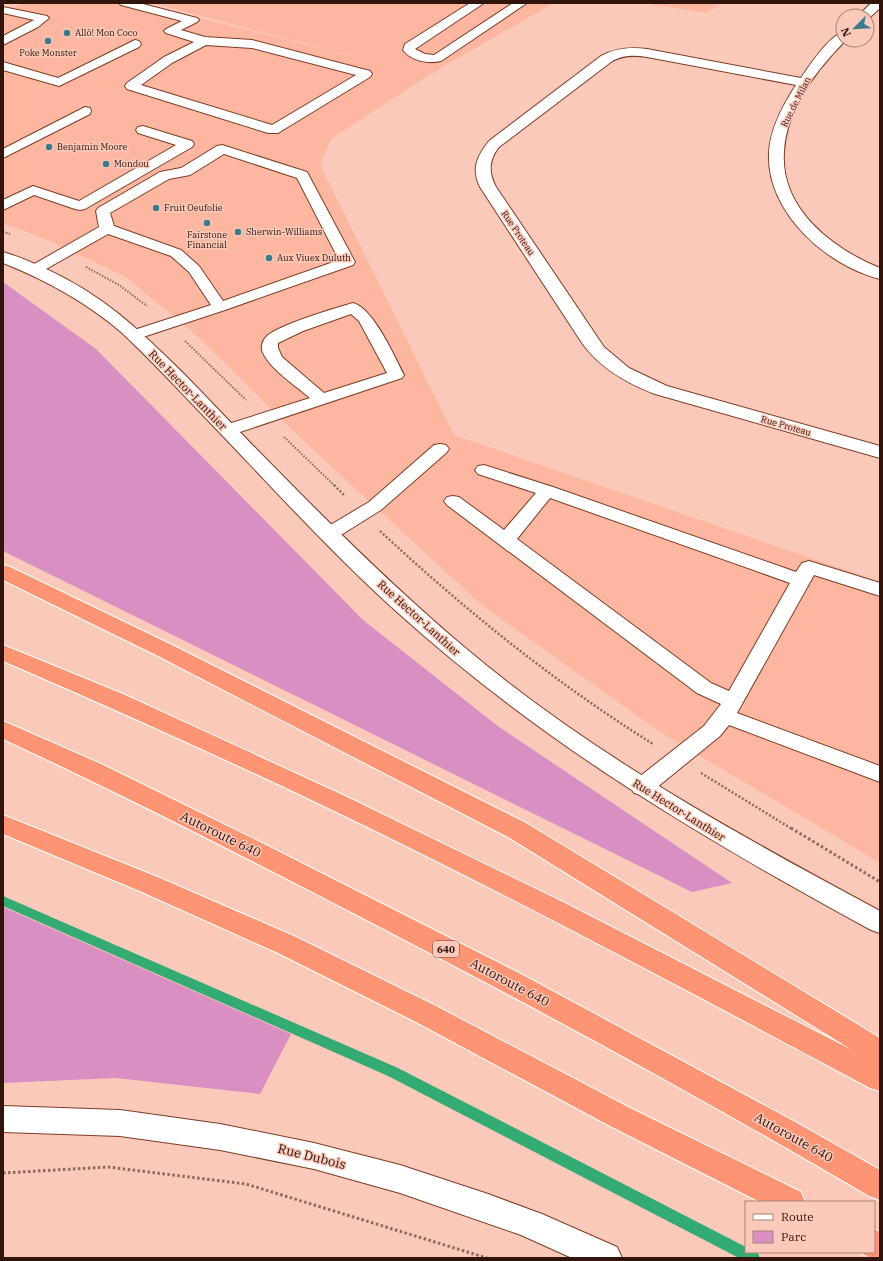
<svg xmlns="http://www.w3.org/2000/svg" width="883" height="1261" font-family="'IBM Plex Serif',serif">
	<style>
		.built { fill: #fdb7a0 }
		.green { fill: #da8fc3 }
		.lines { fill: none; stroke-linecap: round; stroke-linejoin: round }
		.stream { fill: #34ab73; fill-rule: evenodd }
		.service-casing { stroke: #7f3c26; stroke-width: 2 }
		.minor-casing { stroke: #7f3c26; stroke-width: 2 }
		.tertiary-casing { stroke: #7f3c26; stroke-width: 2 }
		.motorway-casing { stroke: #fff; stroke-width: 2 }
		.path-far2 { stroke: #90695d; stroke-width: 2; stroke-dasharray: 1.5 1.5; stroke-linecap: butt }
		.path-far1 { stroke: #90695d; stroke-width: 2.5; stroke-dasharray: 2 2; stroke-linecap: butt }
		.path { stroke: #90695d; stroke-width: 3; stroke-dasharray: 2.5 2.5; stroke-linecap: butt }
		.service { fill: #fff; fill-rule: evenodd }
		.minor { fill: #fff; fill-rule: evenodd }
		.tertiary { fill: #fff; fill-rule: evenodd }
		.motorway { fill: #fd9473; fill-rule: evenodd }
		.poi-dot { fill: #397a8c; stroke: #fac9ba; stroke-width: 1.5 }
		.labels { text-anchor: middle; stroke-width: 3; stroke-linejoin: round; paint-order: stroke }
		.far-poi-label { font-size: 9px; fill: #31140b; stroke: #fac9ba; text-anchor: start }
		.far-street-label { font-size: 9px; fill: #31140b; stroke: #fac9ba }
		.shield { fill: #fac9ba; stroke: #6d4a40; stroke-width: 1 }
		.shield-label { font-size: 10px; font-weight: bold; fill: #31140b }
		.street-label { font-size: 11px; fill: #31140b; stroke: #fac9ba }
		.near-street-label { font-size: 13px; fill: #31140b; stroke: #fac9ba }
	</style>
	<rect width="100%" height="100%" fill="#fac9ba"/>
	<!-- built -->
	<path class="built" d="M23 3H141L367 60 152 3H554L429 75 331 139 320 165 454 435 880 582V863L660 732 483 606 310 447 194 333 124 276 50 241 3 223V13Z
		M644 3H721L707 13Z"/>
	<!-- green -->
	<path class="green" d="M3 282 96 349 363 620 499 727 732 883 692 892 3 551Z
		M3 907 291 1034 260 1094 116 1078 3 1083Z"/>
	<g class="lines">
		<!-- stream -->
		<path class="stream" d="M3 896 398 1068 746 1247V1252L758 1253 760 1258H739L388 1076 3 906Z"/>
		<defs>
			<path id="service" d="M119 3H139L197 18 199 20 197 22 181 30 205 37 252 40 370 71 372 74 370 77 278 133H268L127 89 125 86 127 83 164 57 194 42 166 33 164 31 166 29 182 21 121 5ZM206 45 252 48 356 75 272 125 141 85 172 63Z
				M470 3H484L415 49 425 54 434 55 513 3H527L441 61C429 64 411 61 403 50L405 44Z
				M3 7 47 16 49 18 38 27 3 45V36L34 20 3 13Z
				M135 40 139 41 141 44 139 47 59 86 3 70V62L58 78Z
				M85 107 90 108 91 111 90 114 3 158V149Z
				M143 126 192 141 194 144 192 147 85 209 80 210 75 209 34 195 3 210V200L33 186 79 201 176 145 138 133 136 130 138 127Z
				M222 145 307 172 355 262 353 265 225 310 134 340 128 338 126 335 128 332 211 305 189 272 171 256 108 234 39 273 34 275 29 273 26 270 29 267 99 227 96 211 98 208 160 172 181 168 217 146ZM224 154 297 178 339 260 223 301 199 266 181 250 114 226 110 213 169 179 190 175Z
				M353 303C374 309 394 356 404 375L402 378 234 434 228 435 222 434 219 430 222 426 310 398C296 386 267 367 262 350 261 345 263 340 267 336 279 325 335 308 353 303ZM351 314 359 321 387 373 324 393 282 357 278 348V343L303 331Z
				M440 444 446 445 449 449 446 453 381 510 336 538 329 540 322 538 320 534 322 530 369 502 434 445Z
				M484 465 553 487 796 572 802 563 809 561 880 583V596L814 575 737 713 880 766V782L729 725 720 736 650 793 642 795 634 793 631 787 634 781 704 726 721 704 697 693 447 505 444 501 447 497 453 496 459 497 504 530 536 493 478 474 475 470 478 466ZM550 498 790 583 729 691 711 683 517 539Z"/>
			<path id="minor" d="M871 3H880V8L868 19H867V16H858Z
				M843 32V40H846C817 69 786 109 784 152 780 209 833 249 880 268V279C827 266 766 212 769 153 770 129 783 105 796 85L647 57C634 55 622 55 611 62L499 147C489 160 488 172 496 187L604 347 629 368 667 386 880 446V458L655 394C626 383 600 368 582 343L480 187C471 169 477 156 489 141L601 56C616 48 631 47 647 49L801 78C809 66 829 36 843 32Z"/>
			<path id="tertiary" d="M3 252C17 256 31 262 44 268 105 296 138 329 185 375 217 408 249 442 282 475 340 534 399 592 463 646 589 753 735 833 880 911V933L871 930C700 837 542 743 397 612 326 548 262 476 196 408 171 382 147 356 121 332 86 302 46 280 3 263Z
				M3 1106 120 1110 220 1124 314 1143 400 1165 488 1194 542 1214 617 1247 622 1258H572L521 1235 400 1193 314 1169 220 1150 120 1136 3 1132Z"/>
			<path id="motorway" d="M3 565 10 567 174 646 526 823 880 1038V1091L870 1088C690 992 510 895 326 807 219 756 112 708 3 661V645L123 694 345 796 565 903 852 1050 508 837 158 656 3 580Z
				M3 721 99 763 258 841 519 973 797 1123 880 1170V1200L869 1196C701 1097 529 1004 355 914 239 854 122 794 3 739Z
				M3 815 160 878 296 937 436 1006 630 1108 801 1192 805 1202H760L610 1126 416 1022 278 953 142 892 3 834Z
				M874 1229 880 1232V1258H870L863 1254 862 1252H874Z"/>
		</defs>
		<!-- service casing -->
		<use href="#service" class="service-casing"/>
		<!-- minor casing -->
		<use href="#minor" class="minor-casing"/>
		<!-- tertiary casing -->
		<use href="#tertiary" class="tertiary-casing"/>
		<!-- motorway casing -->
		<use href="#motorway" class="motorway-casing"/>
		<!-- path-far2 -->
		<path class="path-far2" d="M3 232 10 234
			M86 267 119 285 147 306
			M185 341 246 400
			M284 437 335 486"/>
		<!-- path-far1 -->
		<path class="path-far1" d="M334 485 345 496
			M380 531C465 610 554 682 653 744
			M701 773 792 829"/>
		<!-- path -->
		<path class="path" d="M791 828 880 882
			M3 1173 108 1167 246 1184 487 1258"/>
		<!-- service -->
		<use href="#service" class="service"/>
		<!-- minor -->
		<use href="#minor" class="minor"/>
		<!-- tertiary -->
		<use href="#tertiary" class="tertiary"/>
		<!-- motorway -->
		<use href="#motorway" class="motorway"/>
	</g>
	<!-- markers -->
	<g class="poi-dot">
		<circle cx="67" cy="33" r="4"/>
		<circle cx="48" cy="41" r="4"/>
		<circle cx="49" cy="147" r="4"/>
		<circle cx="106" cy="164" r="4"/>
		<circle cx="156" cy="208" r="4"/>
		<circle cx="207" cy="223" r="4"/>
		<circle cx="238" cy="232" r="4"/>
		<circle cx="269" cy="258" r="4"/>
	</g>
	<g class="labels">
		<!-- far-poi labels -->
		<g class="far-poi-label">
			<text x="75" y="36">Allô! Mon Coco</text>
			<text x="48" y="56" text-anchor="middle">Poke Monster</text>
			<text x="57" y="150">Benjamin Moore</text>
			<text x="114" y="167">Mondou</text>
			<text x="164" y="211">Fruit Oeufolie</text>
			<text x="246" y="235">Sherwin-Williams</text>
			<text x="207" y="238" text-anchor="middle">Fairstone<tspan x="207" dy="10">Financial</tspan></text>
			<text x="277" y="261">Aux Viuex Duluth</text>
		</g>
		<!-- far-street labels -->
		<g class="far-street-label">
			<text transform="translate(796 102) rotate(-63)" y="3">Rue de Milan</text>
			<text transform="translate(518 233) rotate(56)" y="3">Rue Proteau</text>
			<text transform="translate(786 426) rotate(16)" y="3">Rue Proteau</text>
		</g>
		<!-- shield labels -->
		<rect class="shield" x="433" y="941" width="26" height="16" rx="3"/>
		<g class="shield-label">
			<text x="446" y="953">640</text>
		</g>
		<!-- street labels -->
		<g class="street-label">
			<text transform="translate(188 390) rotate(46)" y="4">Rue Hector-Lanthier</text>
			<text transform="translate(419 618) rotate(42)" y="4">Rue Hector-Lanthier</text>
			<text transform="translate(679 810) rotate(32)" y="4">Rue Hector-Lanthier</text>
		</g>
		<!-- near-street labels -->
		<g class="near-street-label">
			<text transform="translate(221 834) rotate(26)" y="5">Autoroute 640</text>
			<text transform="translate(510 982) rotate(28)" y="5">Autoroute 640</text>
			<text transform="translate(794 1137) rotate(29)" y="5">Autoroute 640</text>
			<text transform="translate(312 1156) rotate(14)" y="5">Rue Dubois</text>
		</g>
	</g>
	<!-- border -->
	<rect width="883" height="1261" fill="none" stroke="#31140b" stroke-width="8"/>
	<!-- legend -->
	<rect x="745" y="1201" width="130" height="52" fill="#fac9ba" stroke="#aa8174"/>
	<rect x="753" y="1214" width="20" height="6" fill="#ffffff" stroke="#aa8174"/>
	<text x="781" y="1221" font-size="12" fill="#31140b">Route</text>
	<rect x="753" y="1231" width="20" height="12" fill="#da8fc3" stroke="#aa8174"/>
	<text x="781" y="1241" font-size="12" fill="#31140b">Parc</text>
	<!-- north arrow -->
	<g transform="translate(855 28) rotate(246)"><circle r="19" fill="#fac9ba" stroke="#aa8174"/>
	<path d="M0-3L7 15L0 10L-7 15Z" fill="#397a8c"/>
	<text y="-6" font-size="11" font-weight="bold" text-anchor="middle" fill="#31140b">N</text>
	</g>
</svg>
